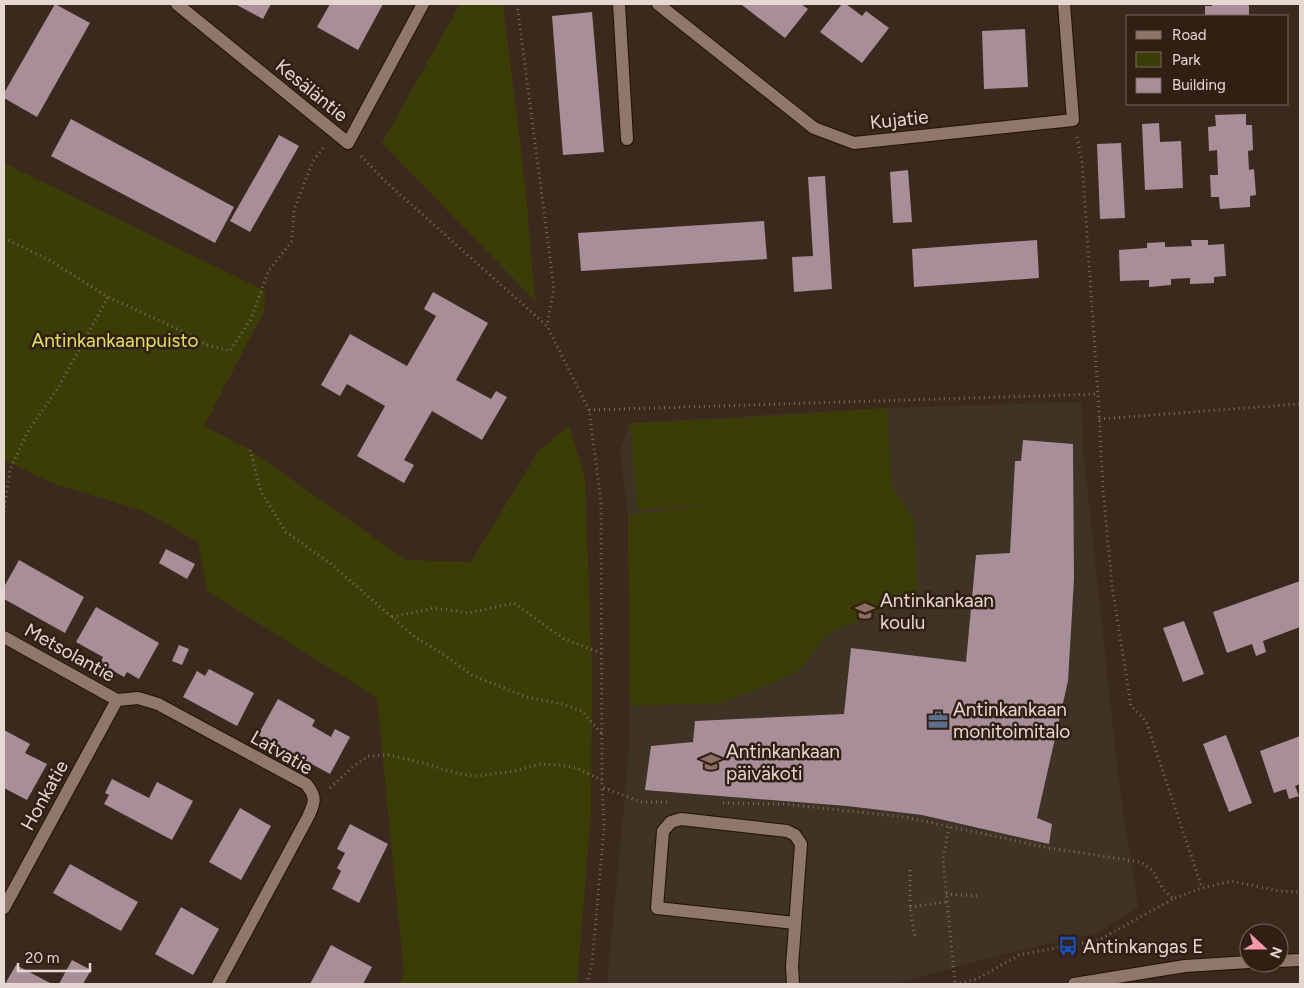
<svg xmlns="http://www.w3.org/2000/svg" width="1304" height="988" font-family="Figtree,sans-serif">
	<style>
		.education { fill: #3e3324 }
		.green { fill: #3b3d07 }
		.building { fill: #a78e99 }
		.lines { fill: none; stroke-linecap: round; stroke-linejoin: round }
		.service-casing { stroke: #221107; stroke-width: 14 }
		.minor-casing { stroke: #221107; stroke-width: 14 }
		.tertiary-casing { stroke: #221107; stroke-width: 14 }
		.path { stroke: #7c6b61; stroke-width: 3; stroke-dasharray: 1 4; stroke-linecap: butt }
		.service { stroke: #8f786b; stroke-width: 12 }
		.minor { stroke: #8f786b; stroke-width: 12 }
		.tertiary { stroke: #8f786b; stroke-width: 12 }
		.labels { text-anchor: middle; stroke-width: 5; stroke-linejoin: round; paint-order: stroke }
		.street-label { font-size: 19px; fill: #e5d8d1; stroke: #311f14 }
		.park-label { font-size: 19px; fill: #dee35f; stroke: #311f14 }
		.poi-label { font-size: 19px; fill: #e5d8d1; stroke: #311f14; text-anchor: start }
	</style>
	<rect width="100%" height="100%" fill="#3c291e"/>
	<!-- education -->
	<path class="education" d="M1081 402 1083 448 1119 784 1138 907 1097 933 996 956 894 984H607L628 763 630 706 628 515 620 450 630 423 887 408Z"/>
	<!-- green -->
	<path class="green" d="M460 4H503L526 192 535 301 382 143Z
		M4 163 265 291 264 311 204 426 250 450 406 560 471 562 537 453 569 425 585 478 592 673 591 813 577 984H399L404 975 377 698 207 591 198 542 143 511 52 483 4 460Z
		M887 408 892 488 914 518 918 593 826 635 800 670 773 683 721 703 630 706 628 515 717 503 638 510 630 423 742 418Z"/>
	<!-- building -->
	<path class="building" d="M55 4 90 23 37 117 4 98V93Z
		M235 4H271L263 19Z
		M330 4H383L358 50 317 27Z
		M743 4H801L808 9 785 38 742 5Z
		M842 4H846L862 16 866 11 889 28 862 63 820 32Z
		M1212 4H1249V16H1205V6H1212Z
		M592 12 604 152 563 155 552 16Z
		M1025 29 1028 87 984 89 982 31Z
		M1246 114V125H1252L1253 150 1248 151 1249 170 1254 169 1256 195 1250 196V207L1220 209 1219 197H1211L1210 175H1218L1217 150 1209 151 1208 127 1216 126 1215 115Z
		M71 119 234 207 215 243 51 156Z
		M1159 123 1160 142 1181 141 1183 188 1145 190 1142 124Z
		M279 135 299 146 250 232 230 221Z
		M1121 143 1125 218 1100 219 1097 144Z
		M908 170 912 222 893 223 890 172Z
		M825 176 832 289 794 292 792 257 813 256 808 177Z
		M764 221 767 259 581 271 578 233Z
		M1037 240 1039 278 914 287 912 249Z
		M1191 240H1208V245L1224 244 1226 276 1214 277V283L1190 284V278L1171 279V285L1149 287V280L1120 281 1119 250 1147 248V243L1165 242V247L1192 246Z
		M433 292 488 323 456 380 491 399 496 391 507 397 482 440 432 411 404 460 414 465 404 483 357 456 385 406 347 384 340 396 321 385 350 334 407 366 436 316 424 309Z
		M1023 440 1073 444 1074 579 1068 681 1037 818 1052 824 1049 844 922 815 847 806 645 790 651 746 693 742 695 721 844 714 851 648 966 662 976 555 1010 553 1015 461H1021Z
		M166 549 195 564 187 579 159 563Z
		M19 560 84 597 65 633 4 599V587Z
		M1300 581V627L1263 641 1266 652 1256 656 1252 644 1227 653 1213 612Z
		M96 607 159 643 139 679 127 672 124 677 100 663 103 657 76 642Z
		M1184 621 1204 674 1183 682 1163 628Z
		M179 645 189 649 182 665 172 661Z
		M209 669 254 693 237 726 183 697 197 671 205 676Z
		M278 699 315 720 312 726 331 737 335 729 350 737 330 774 258 735Z
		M4 730 30 744 25 753 47 764 27 800 4 788Z
		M1226 735 1252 803 1229 812 1203 744Z
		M1300 736V784L1295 786 1299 796 1289 799 1286 789 1274 793 1260 751Z
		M112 779 149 798 157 782 193 801 172 840 104 804 109 795 105 793Z
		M240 808 271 826 241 880 209 862Z
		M350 824 388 844 359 903 332 889 341 871 337 868 345 853 337 849Z
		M70 864 138 902 121 931 53 893Z
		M181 907 219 929 193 975 155 954Z
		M331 945 372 967 363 984H310Z
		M72 960 91 970 83 984H59Z
		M16 965 52 984H5Z"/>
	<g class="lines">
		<defs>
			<path id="service" d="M619 4 627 139
				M793 984 792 966 801 844 795 835 787 831 681 819 671 822 663 831 657 908 795 923"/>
			<path id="minor" d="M177 4 348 143 423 4
				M658 4 814 128 854 143 1073 120 1064 4
				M4 637 117 700
				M117 700 138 698 158 704 306 784C317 797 315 802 308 817L218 984
				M4 908 117 700"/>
			<path id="tertiary" d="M1279 961 1300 960
				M1074 984 1185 966 1249 962"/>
		</defs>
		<!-- service casing -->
		<use href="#service" class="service-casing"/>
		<!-- minor casing -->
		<use href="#minor" class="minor-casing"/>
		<!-- tertiary casing -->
		<use href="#tertiary" class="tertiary-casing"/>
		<!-- path -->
		<path class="path" d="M517 4 554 289 547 325
			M1077 137 1082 161 1098 394 1103 488 1112 586 1131 706 1146 721 1202 888
			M361 156 385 181 547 326 589 410 601 502 602 787
			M4 238 49 260 108 297 182 331 207 345 230 351 251 319 268 272 292 241 294 210 313 161 324 147
			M589 410 1098 394
			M1099 419 1300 404
			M250 450 261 492 286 532 331 564 416 638 440 652 472 675 526 697 562 704 582 711 601 733
			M4 512 10 470 27 433 58 388 108 297
			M392 617 434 608 469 613 514 603 564 639 601 653
			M330 788 355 765 368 756 389 755 423 763 459 774 477 776 515 771 540 764 560 765 576 768 602 780
			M723 803 784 804 905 817 1049 848 1141 862 1153 871 1163 889 1173 899 1202 888 1232 881 1279 891 1300 892
			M949 827 943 859 955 984
			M910 870V907L915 937
			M946 894 979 896
			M910 907 947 902
			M587 984 592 965 604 828 602 787 641 802H669
			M955 984 977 979 1019 955 1099 940 1173 899"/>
		<!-- service -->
		<use href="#service" class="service"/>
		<!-- minor -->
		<use href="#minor" class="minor"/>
		<!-- tertiary -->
		<use href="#tertiary" class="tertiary"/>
	</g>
	<!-- icons -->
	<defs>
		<symbol id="school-bare" viewBox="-9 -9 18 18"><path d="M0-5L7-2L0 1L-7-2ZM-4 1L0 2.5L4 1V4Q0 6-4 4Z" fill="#8d6e63" stroke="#311f14" stroke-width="2.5" paint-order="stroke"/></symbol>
		<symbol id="office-bare" viewBox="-9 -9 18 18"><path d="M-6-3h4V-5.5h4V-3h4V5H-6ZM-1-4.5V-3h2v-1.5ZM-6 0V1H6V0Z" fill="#5c6f8a" stroke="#311f14" stroke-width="2.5" paint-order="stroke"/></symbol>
		<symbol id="bus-bare" viewBox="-9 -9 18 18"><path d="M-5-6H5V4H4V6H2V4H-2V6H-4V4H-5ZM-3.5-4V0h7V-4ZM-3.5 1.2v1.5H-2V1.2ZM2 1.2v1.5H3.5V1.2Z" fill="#1a4fb4" stroke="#311f14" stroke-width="2.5" paint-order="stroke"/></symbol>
	</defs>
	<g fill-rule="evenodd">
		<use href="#school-bare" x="851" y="597" width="28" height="28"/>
		<use href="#office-bare" x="924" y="706" width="28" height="28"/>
		<use href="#school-bare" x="697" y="748" width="28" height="28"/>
		<use href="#bus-bare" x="1054" y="932" width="28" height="28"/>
	</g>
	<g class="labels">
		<!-- street labels -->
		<g class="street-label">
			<text transform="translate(312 90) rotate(39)" y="7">Kesäläntie</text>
			<text transform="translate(899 119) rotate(-6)" y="7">Kujatie</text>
			<text transform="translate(70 652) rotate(29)" y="7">Metsolantie</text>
			<text transform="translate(282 752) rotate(30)" y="7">Latvatie</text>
			<text transform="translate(44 795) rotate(-61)" y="7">Honkatie</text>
		</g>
		<!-- park labels -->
		<g class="park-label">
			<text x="115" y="347">Antinkankaanpuisto</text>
		</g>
		<!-- poi labels -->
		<g class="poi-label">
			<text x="880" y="607">Antinkankaan<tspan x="880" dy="22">koulu</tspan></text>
			<text x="953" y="716">Antinkankaan<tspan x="953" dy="22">monitoimitalo</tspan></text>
			<text x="726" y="758">Antinkankaan<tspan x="726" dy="22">päiväkoti</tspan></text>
			<text x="1083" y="953">Antinkangas E</text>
		</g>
	</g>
	<!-- border -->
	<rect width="1304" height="988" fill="none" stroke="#e5d8d1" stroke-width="10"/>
	<!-- legend -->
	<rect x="1126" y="15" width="162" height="90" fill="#311f14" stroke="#796960"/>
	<rect x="1136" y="31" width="25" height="8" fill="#8f786b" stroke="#796960"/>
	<text x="1172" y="40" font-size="15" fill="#e5d8d1">Road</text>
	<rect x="1136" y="52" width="25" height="15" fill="#3b3d07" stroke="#796960"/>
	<text x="1172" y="65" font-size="15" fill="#e5d8d1">Park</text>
	<rect x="1136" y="78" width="25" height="15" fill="#a78e99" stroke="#796960"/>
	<text x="1172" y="90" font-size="15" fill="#e5d8d1">Building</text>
	<!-- north arrow -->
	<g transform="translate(1264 948) rotate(111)"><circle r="24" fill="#311f14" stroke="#796960"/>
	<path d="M0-4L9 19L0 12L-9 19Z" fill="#f29aac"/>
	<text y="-8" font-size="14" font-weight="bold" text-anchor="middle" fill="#e5d8d1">N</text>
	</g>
	<!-- scale -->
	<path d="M18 963v8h72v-8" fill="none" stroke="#e5d8d1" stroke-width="2.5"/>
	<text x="25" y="963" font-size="15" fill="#e5d8d1" stroke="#311f14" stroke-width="4" paint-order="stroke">20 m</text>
</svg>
